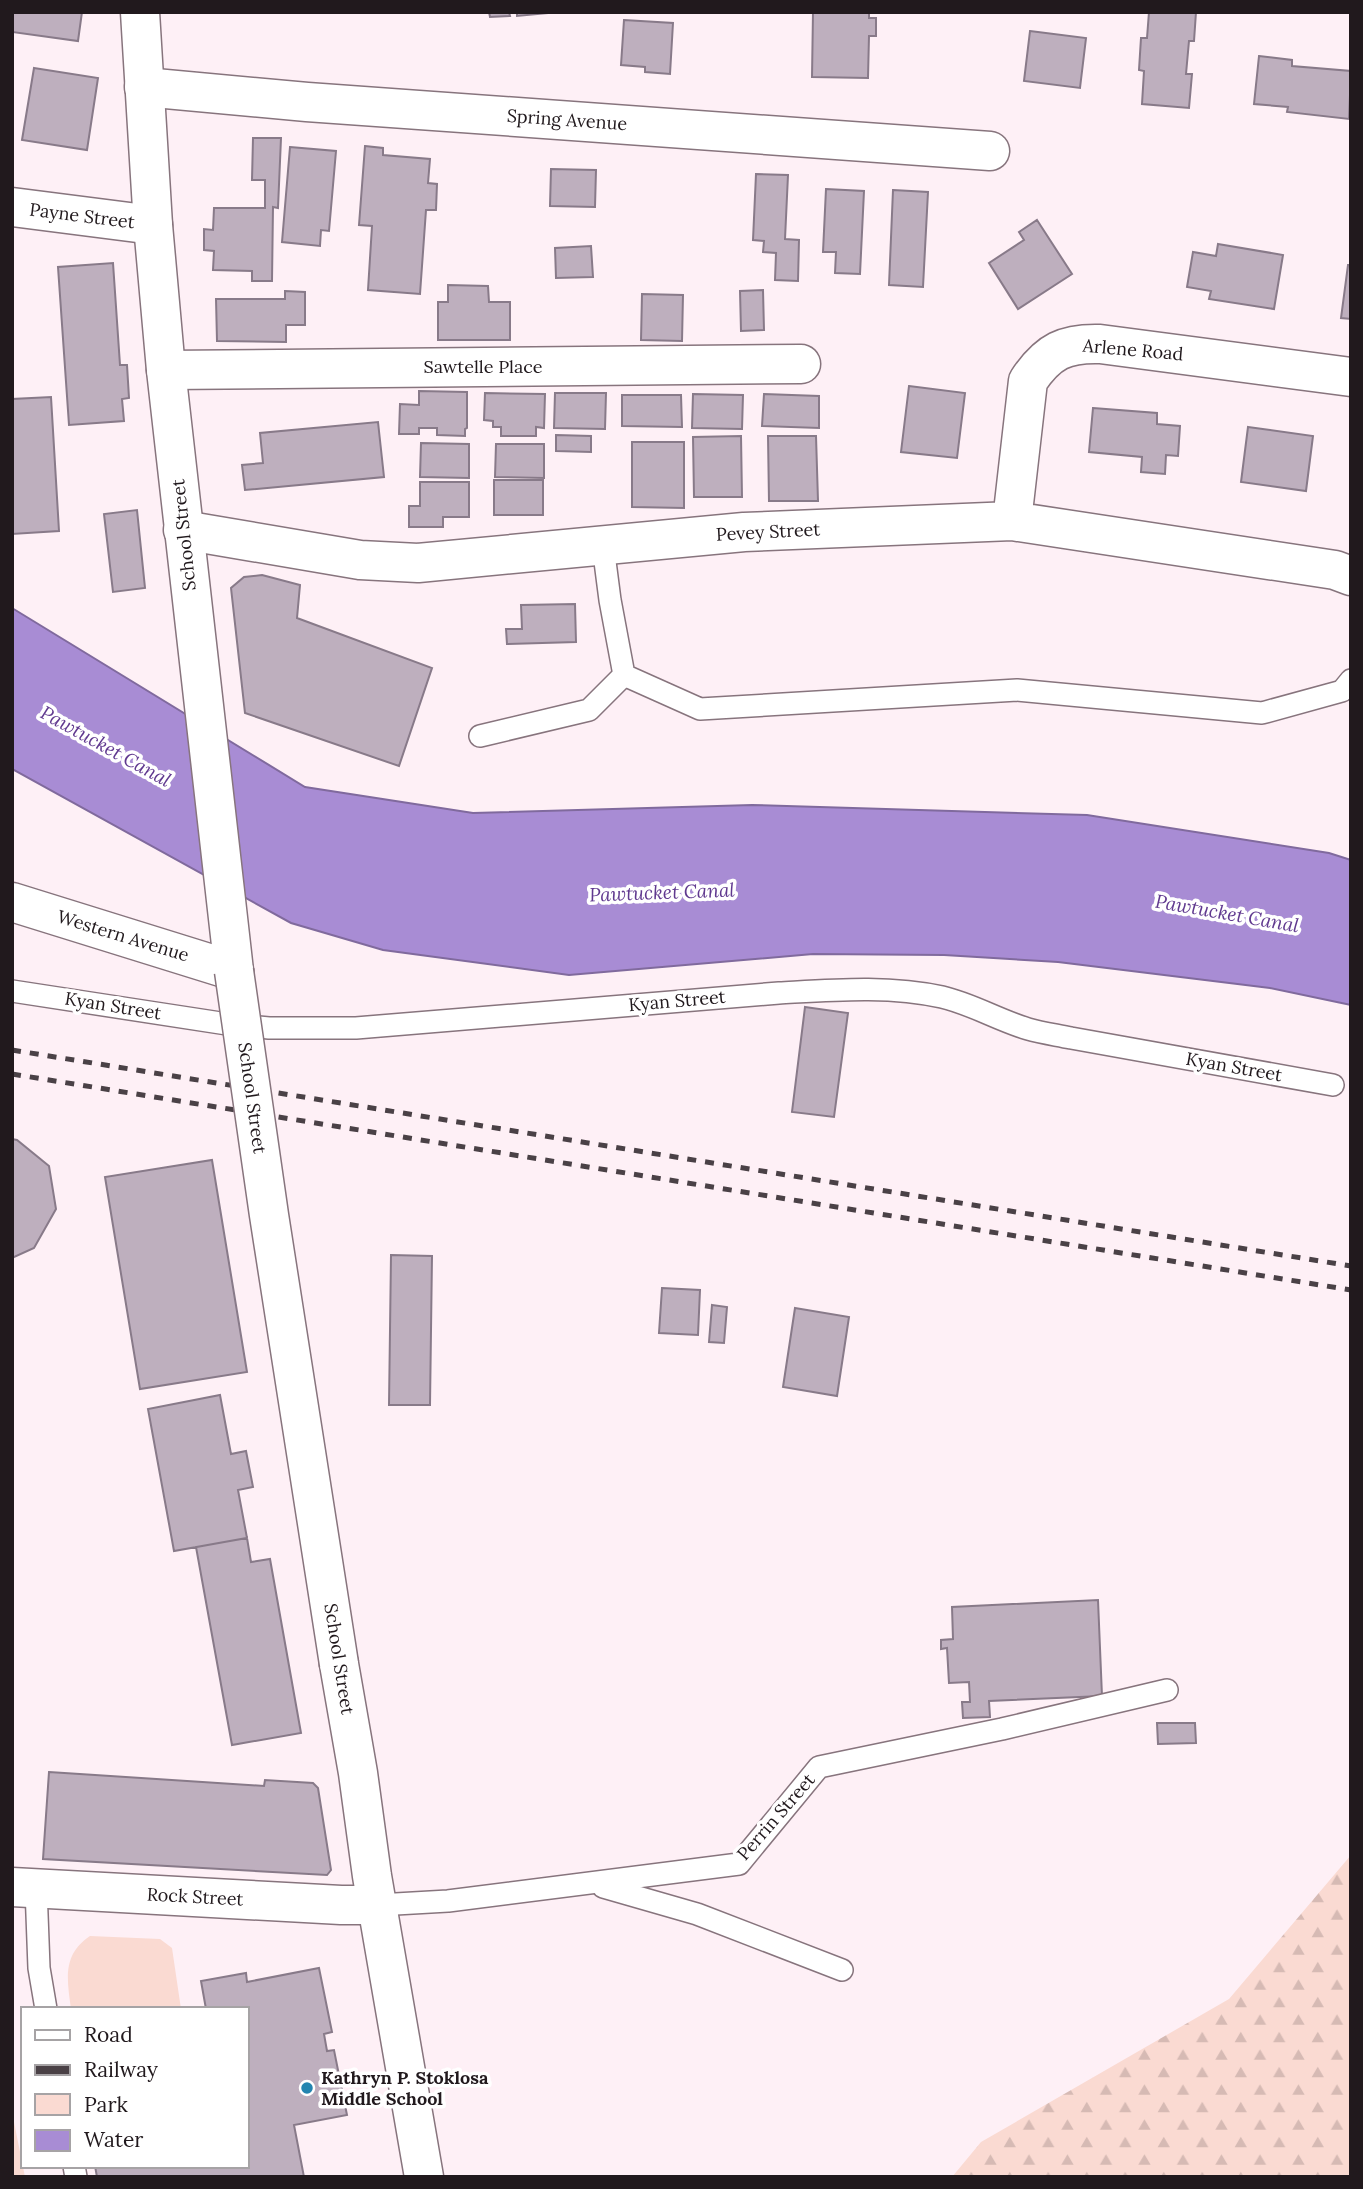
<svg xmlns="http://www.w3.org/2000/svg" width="1363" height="2189" font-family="Lora,serif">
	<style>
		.forest { fill: url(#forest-firs) }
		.green { fill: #fadad2 }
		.water { fill: #a88cd4; stroke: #806a9d; stroke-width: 2 }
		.building { fill: #beafbe; stroke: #887a89; stroke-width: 2 }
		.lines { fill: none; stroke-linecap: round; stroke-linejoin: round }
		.service-casing { stroke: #87747d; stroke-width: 24 }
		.minor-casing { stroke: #87747d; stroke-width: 41 }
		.tertiary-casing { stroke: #87747d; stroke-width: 41 }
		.secondary-casing { stroke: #87747d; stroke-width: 41 }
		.service { stroke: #fff; stroke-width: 21 }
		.minor { stroke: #fff; stroke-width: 38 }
		.tertiary { stroke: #fff; stroke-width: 38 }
		.secondary { stroke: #fff; stroke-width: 38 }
		.rail { stroke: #4a4146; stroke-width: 5; stroke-dasharray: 9 9; stroke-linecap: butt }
		.secondary-bridge-casing { stroke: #87747d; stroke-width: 41; stroke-linecap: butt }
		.secondary-bridge { stroke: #fff; stroke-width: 38 }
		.poi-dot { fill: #2385b0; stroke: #fff; stroke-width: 2.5 }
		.labels { text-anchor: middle; stroke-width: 7; stroke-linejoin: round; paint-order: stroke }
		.street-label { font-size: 18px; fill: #21191d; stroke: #fff }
		.poi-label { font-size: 18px; font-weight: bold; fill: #21191d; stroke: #fff; text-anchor: start }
		.water-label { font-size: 19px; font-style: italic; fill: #60398f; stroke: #fff }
	</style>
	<defs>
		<pattern id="forest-firs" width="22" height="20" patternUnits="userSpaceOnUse" patternTransform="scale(1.75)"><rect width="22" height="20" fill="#fadad2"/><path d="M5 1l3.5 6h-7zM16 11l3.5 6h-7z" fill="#d6bab4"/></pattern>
	</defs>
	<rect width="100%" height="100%" fill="#fef0f6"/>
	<!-- forest -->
	<path class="forest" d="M1351 1855V2177H952L981 2142 1229 1999Z"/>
	<!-- green -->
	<path class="green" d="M90 1936 160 1939 172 1948 181 2009H71C67 1979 62 1955 90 1936Z
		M12 2112 25 2177H12Z"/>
	<!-- water -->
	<path class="water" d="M12 608 305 787 473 813 752 805 1087 815 1329 853 1351 860V1005L1270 988 1058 962 944 955 813 954 569 975 383 950 291 923 12 769Z"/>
	<!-- building -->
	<path class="building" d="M12 12H82L78 41 12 32Z
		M489 12H509L510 16 490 17Z
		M517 12H559L517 16Z
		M813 12H869V18H876V36H869L868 78 812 77Z
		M1149 12H1196L1194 41H1189L1186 74H1192L1189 108 1142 104 1144 71 1139 70 1141 38H1147Z
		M624 20 673 23 670 74 645 72V67L621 65Z
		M1030 31 1086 38 1080 88 1024 81Z
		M1259 56 1292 60V66L1351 71 1349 119 1287 112 1288 107 1254 104Z
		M34 68 98 78 87 150 22 140Z
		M253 138H281L278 208 273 207 272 281H252V271L213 270 214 251 204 250V229L213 230 214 208H265V180H252Z
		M365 146 383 148V155L430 159 428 183 437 184 436 210H426L420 294 368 290 372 226 359 225Z
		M290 147 336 151 329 231 321 230 320 246 282 242Z
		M551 169 596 170 595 207 550 206Z
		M756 174 788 175 785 239 799 240 798 281 775 280 776 253 763 252 764 241 753 240Z
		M826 189 864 191 860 274 835 273 836 252H823Z
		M893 190 928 192 923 287 889 285Z
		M1037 220 1072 274 1018 309 989 263 1024 240 1019 232Z
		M1218 244 1283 255 1274 309 1209 299 1211 291 1187 287 1193 252 1216 256Z
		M591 246 593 277 556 278 555 248Z
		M113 263 120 365H127L129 398 122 399 124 421 69 425 58 267Z
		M1348 265H1351V319L1341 318Z
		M448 285 488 286 489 302H510V340H438V302H448Z
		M763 290 764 330 741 331 740 291Z
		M285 291 305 292V325H286V342L217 341 216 299H285Z
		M642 294 683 295 682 341 641 340Z
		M909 386 965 393 957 458 901 452Z
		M419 391 467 392V428L465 429V436L437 435V428H419V434H399L400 404 419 405Z
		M485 393 545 394 544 428 536 427V436H501V427H493V421L484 420Z
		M555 393H606L605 429 554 428Z
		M693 394 743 395 742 429 692 428Z
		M764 394 819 396V428L762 426Z
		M622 395H681L682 427 622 426Z
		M51 397 59 531 12 534V399Z
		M1093 408 1157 413V424L1180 426 1178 456 1166 455 1165 474 1141 472 1142 457 1089 452Z
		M378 422 384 477 245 490 242 465 263 463 260 433Z
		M1248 427 1313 436 1306 491 1241 482Z
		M556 435 591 436V452L556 451Z
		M741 436 742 497H694L693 437Z
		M768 436H816L818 501H769Z
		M632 442H684V508L632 507Z
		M421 443 469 444V478L420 477Z
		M496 444H544V478L495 477Z
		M494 480H543V515H494Z
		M420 482H469V517H443V527H409V506H420Z
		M137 510 145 588 113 592 104 514Z
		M262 575 300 585 297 618 432 668 399 766 245 713 231 588 244 577Z
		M575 604 576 642 507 644 506 629H522L521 605Z
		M805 1007 848 1013 834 1117 792 1112Z
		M12 1139 17 1140 49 1166 56 1209 34 1248 12 1258Z
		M212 1160 247 1372 140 1389 105 1177Z
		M391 1255 432 1256 430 1405H389Z
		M662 1288 700 1290 698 1335 659 1333Z
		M712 1305 727 1307 724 1343 709 1342Z
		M795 1308 849 1317 837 1396 783 1387Z
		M220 1395 231 1454 246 1451 253 1487 238 1490 247 1538 174 1551 148 1409Z
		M247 1538 251 1562 270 1559 301 1733 232 1745 196 1547Z
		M1098 1600 1102 1696 989 1701 990 1717 963 1718 962 1702H970L969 1682 949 1683 947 1648 941 1649V1640L953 1639 952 1607Z
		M1157 1723H1195L1196 1743 1158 1744Z
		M49 1772 264 1786 265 1780 313 1783 318 1788 331 1870 327 1875 43 1859Z
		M319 1968 332 2032 324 2034 327 2051 334 2050 347 2115 294 2125 304 2177H97L95 2166H247V2009H206L201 1981 246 1973 247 1982Z"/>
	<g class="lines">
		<defs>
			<path id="service" d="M603 546 610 600 624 675 700 709 1017 690 1262 713 1342 691 1351 680
				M480 736 589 710 624 675
				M12 991 227 1024 269 1028H356L779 993C832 990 889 985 942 997 972 1004 998 1020 1028 1029 1042 1033 1057 1035 1071 1038L1333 1085
				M603 1887 697 1914 842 1970
				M36 1888 39 1968 46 2009
				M378 1905 448 1901 739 1864 819 1767 1002 1729 1167 1690
				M74 2166 76 2177"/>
			<path id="minor" d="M144 87 307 102 990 151
				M12 207 153 225
				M166 370 801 364
				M1012 521 1028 381C1048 351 1065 343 1100 344L1351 377
				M183 530 360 560 418 563 744 532 1012 521 1335 570 1351 576
				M12 902 234 971"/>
			<path id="tertiary" d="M12 1887 341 1905H378"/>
			<path id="secondary" d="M140 12 153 225 166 370 234 971
				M339 1664 358 1773 372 1876 424 2177"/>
		</defs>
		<!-- service casing -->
		<use href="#service" class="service-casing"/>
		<!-- minor casing -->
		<use href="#minor" class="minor-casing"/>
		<!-- tertiary casing -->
		<use href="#tertiary" class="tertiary-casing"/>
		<!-- secondary casing -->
		<use href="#secondary" class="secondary-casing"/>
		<!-- service -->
		<use href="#service" class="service"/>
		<!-- minor -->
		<use href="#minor" class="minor"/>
		<!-- tertiary -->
		<use href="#tertiary" class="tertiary"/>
		<!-- secondary -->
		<use href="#secondary" class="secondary"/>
		<!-- rail -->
		<path class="rail" d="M12 1050 1351 1266
			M12 1074 1351 1290"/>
		<defs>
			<path id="secondary-bridge" d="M234 971 269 1215 339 1664"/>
		</defs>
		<!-- secondary-bridge casing -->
		<use href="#secondary-bridge" class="secondary-bridge-casing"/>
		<!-- secondary-bridge -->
		<use href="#secondary-bridge" class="secondary-bridge"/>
	</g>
	<!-- markers -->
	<circle class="poi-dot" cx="307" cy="2088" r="7"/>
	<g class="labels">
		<!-- street labels -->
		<g class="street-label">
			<text transform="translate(567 120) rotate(4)" y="6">Spring Avenue</text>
			<text transform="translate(82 216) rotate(7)" y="6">Payne Street</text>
			<text transform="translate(1133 350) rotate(5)" y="6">Arlene Road</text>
			<text x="483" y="373">Sawtelle Place</text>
			<text transform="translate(768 532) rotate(-3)" y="6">Pevey Street</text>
			<text transform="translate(184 535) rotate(-96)" y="6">School Street</text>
			<text transform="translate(123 936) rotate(17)" y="6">Western Avenue</text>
			<text transform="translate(677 1001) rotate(-5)" y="6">Kyan Street</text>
			<text transform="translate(113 1006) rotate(9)" y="6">Kyan Street</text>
			<text transform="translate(1234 1067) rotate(10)" y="6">Kyan Street</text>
			<text transform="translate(252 1098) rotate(82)" y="6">School Street</text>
			<text transform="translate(339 1659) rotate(81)" y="6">School Street</text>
			<text transform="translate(776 1817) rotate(-49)" y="6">Perrin Street</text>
			<text transform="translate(195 1897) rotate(3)" y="6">Rock Street</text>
		</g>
		<!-- poi labels -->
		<g class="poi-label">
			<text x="321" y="2084">Kathryn P. Stoklosa<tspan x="321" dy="21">Middle School</tspan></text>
		</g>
		<!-- water labels -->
		<g class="water-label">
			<text transform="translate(106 746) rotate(29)" y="7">Pawtucket Canal</text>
			<text transform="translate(662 892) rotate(-2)" y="7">Pawtucket Canal</text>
			<text transform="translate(1227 913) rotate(10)" y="7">Pawtucket Canal</text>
		</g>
	</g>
	<!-- border -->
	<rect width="1363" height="2189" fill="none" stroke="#21191d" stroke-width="28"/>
	<!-- legend -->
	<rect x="21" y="2007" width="228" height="161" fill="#ffffff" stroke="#a6a3a5" stroke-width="2"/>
	<rect x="35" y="2030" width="35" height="10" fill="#ffffff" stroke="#a6a3a5" stroke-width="2"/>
	<text x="84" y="2042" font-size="21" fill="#21191d">Road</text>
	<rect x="35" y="2065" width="35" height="10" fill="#4a4146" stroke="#a6a3a5" stroke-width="2"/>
	<text x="84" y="2077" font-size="21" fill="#21191d">Railway</text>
	<rect x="35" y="2094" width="35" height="21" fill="#fadad2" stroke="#a6a3a5" stroke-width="2"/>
	<text x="84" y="2112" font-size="21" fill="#21191d">Park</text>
	<rect x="35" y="2130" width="35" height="21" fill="#a88cd4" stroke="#a6a3a5" stroke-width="2"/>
	<text x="84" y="2147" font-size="21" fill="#21191d">Water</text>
</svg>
